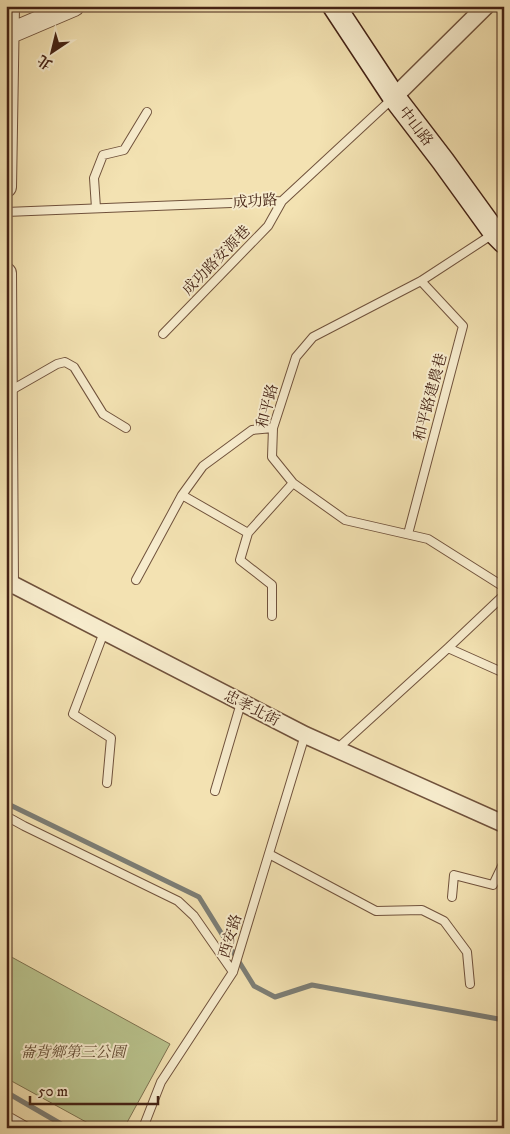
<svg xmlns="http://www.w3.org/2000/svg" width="510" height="1134" font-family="'IM FELL DW Pica','Noto Serif TC',serif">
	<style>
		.green { fill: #b9c38d; stroke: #7e7250 }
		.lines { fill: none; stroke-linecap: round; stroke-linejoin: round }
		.stream { stroke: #7c7e76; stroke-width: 5 }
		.service-casing { stroke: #70523c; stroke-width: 10 }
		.minor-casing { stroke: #70523c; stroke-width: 19 }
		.tertiary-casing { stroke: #70523c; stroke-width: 22 }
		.secondary-casing { stroke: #442214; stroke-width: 25 }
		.service { stroke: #f7eccd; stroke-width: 8 }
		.minor { stroke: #f7eccd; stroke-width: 16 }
		.tertiary { stroke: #f7eccd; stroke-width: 20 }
		.secondary { stroke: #f7eccd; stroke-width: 22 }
		.labels { text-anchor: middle; stroke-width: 4; stroke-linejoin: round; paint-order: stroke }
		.street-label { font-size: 15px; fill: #442214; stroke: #f7eccd }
		.park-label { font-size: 15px; font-style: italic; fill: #614a32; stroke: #f7eccd }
	</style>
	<rect width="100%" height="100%" fill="#f3e2b2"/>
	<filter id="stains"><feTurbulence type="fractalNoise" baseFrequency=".004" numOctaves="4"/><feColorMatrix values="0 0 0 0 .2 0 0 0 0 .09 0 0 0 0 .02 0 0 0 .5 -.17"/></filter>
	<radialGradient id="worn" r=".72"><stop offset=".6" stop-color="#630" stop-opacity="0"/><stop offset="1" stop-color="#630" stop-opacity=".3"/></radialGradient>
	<!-- green -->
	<path class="green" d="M6 954 170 1044 124 1128H97L6 1078Z"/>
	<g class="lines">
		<!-- stream -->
		<path class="stream" d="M6 803 199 897 254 986 275 997 312 985 504 1020
			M6 1092 68 1128"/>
		<defs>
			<path id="service" d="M96 208 94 178 103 155 124 150 147 112
				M6 212 282 201 392 99
				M493 234 421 281 313 337 296 357 273 428 272 457 293 483 345 520 428 539 504 587
				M163 334 268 226 282 201
				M8 392 57 364 65 362 74 367 103 414 126 428
				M182 495 248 533 293 483
				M248 533 240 560 272 585V616
				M408 534 463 326 421 281
				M136 580 182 495 203 466 252 430 273 428
				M104 632 73 714 111 738 107 783
				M448 648 504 673
				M337 749 448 648 504 595
				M215 791 241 703
				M6 816 24 826 178 901 194 916 233 972
				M269 854 376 911 422 910 444 921 467 952 470 984
				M452 897 454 875 493 885 504 862
				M6 1115 29 1128
				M143 1128 161 1082 233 972 305 735"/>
			<path id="minor" d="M394 97 486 6
				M6 581 305 735 504 824"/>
			<path id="tertiary" d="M6 35 74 6
				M6 187 9 6
				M6 273 8 583 6 586"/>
			<path id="secondary" d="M334 6 394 97 443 161 495 233 504 242"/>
		</defs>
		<!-- service casing -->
		<use href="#service" class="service-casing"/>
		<!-- minor casing -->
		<use href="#minor" class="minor-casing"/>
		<!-- tertiary casing -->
		<use href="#tertiary" class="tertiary-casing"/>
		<!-- secondary casing -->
		<use href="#secondary" class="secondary-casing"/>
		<!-- service -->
		<use href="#service" class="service"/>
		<!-- minor -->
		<use href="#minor" class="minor"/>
		<!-- tertiary -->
		<use href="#tertiary" class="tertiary"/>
		<!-- secondary -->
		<use href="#secondary" class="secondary"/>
	</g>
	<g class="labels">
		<!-- street labels -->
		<g class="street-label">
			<text transform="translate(416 126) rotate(52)" y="5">中山路</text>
			<text transform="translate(255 201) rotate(-4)" y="5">成功路</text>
			<text transform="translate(216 260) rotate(-46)" y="5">成功路安源巷</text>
			<text transform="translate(430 397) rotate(-75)" y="5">和平路建農巷</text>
			<text transform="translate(267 406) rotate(-75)" y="5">和平路</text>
			<text transform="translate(252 708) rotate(27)" y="5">忠孝北街</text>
			<text transform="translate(230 936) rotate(-73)" y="5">西安路</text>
		</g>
		<!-- park labels -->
		<g class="park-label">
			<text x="73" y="1057">崙背鄉第三公園</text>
		</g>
	</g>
	<!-- margin -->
	<rect width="510" height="1134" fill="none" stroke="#f3e2b2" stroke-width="25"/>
	<rect x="8" y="8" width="495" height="1119" fill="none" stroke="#442214" stroke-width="2.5"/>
	<rect x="12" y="12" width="485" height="1109" fill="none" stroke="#442214"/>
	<!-- north arrow -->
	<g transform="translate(52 52) rotate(215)" stroke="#f7eccd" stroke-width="4" paint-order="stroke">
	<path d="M0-4L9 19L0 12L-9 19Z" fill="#442214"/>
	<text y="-8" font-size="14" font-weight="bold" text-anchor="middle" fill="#442214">北</text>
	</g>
	<!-- scale -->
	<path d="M30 1096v8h128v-8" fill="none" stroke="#442214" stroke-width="2.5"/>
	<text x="38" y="1096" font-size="15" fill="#442214" stroke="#f7eccd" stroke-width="4" paint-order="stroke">50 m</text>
	<rect width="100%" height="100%" filter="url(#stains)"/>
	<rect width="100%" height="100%" fill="url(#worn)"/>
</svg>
